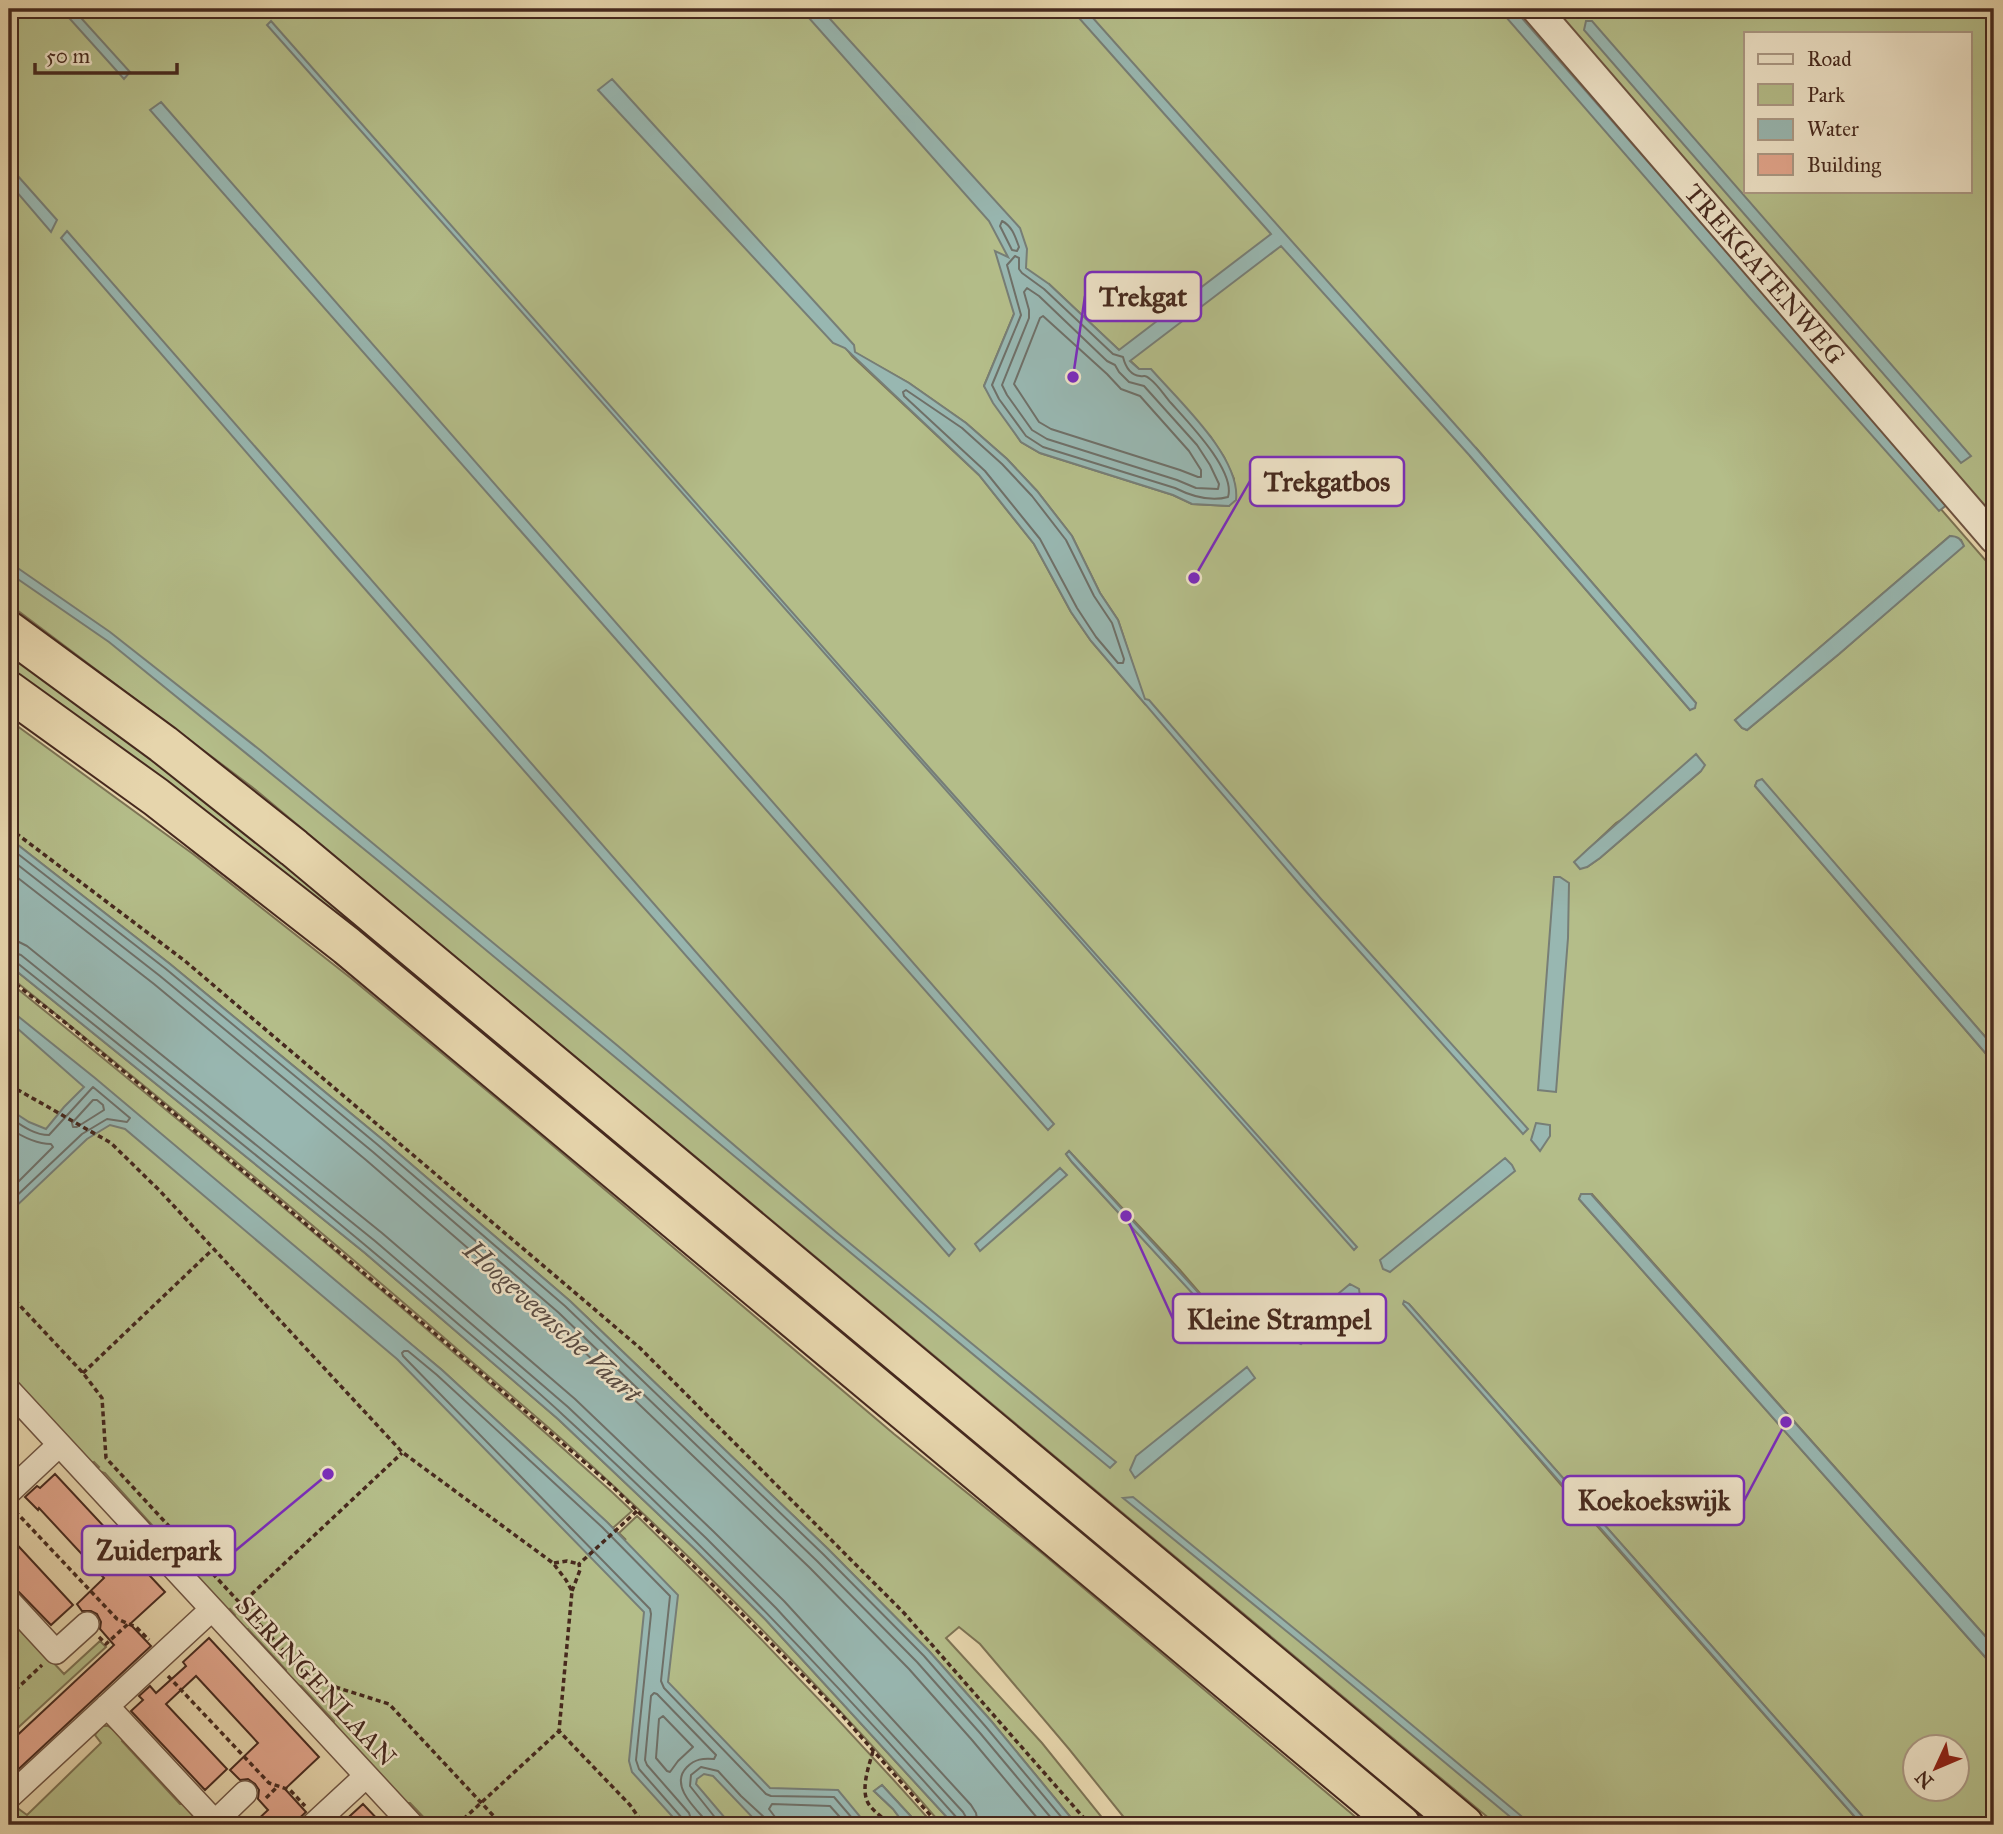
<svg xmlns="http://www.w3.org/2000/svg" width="2003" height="1834" font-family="'IM FELL Great Primer',serif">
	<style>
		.green { fill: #b4bd89; stroke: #7d7354; stroke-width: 2; fill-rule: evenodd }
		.water { fill: #98b7b1; stroke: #777e76; stroke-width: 2 }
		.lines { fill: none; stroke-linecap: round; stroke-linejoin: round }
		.shore { stroke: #6f7068; stroke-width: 2 }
		.building { fill: #e3a68d; stroke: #46291e; stroke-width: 2 }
		.minor-casing { stroke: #6e5442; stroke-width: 26 }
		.tertiary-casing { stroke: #6e5442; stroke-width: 32 }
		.motorway-casing { stroke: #46291e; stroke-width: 42 }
		.path { stroke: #46291e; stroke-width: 3.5; stroke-dasharray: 5 3.5; stroke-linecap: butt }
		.minor { stroke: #efe4c9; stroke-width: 23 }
		.tertiary { stroke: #efe4c9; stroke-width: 28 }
		.motorway { stroke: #e6d5ac; stroke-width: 38 }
		.labels { text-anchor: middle; stroke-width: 5; stroke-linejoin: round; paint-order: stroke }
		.street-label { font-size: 26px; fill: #46291e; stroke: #efe4c9 }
		.water-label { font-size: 28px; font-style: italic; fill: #5a4c43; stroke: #efe4c9 }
		.leader { fill: none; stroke: #7b2cbf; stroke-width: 2.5 }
		.callout-dot { fill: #7b2cbf; stroke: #efe4c9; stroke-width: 2.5 }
		.callout { fill: #efe4c9; stroke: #7b2cbf; stroke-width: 2.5 }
		.callout-label { font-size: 28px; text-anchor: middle; font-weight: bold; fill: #46291e }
	</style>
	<rect width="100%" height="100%" fill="#e6d5ac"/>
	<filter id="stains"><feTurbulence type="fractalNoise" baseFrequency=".00286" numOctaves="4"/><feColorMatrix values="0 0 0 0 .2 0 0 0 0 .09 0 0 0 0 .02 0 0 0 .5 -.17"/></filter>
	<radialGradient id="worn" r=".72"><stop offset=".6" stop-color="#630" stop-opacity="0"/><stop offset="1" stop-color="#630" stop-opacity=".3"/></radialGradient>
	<!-- green -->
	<path class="green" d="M9 9H1505L1994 570V1047L1762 780 1757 781 1755 786 1994 1063V1646L1592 1194 1581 1195 1579 1199 1994 1667V1825H1870L1409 1304 1404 1302 1574 1500 1862 1825H1497L252 787 9 604ZM1049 284 1210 436 1224 457 1234 479 1229 506 1192 504 1173 495 1040 453 1021 442 984 386 1014 314ZM845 347 909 383 966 423 1007 459 1037 491 1072 536 1100 593 1118 620 1146 705 1091 641 1071 612 1034 544 979 475 852 356ZM1476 448 1696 703 1690 710 1470 456V451ZM1950 536 1961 540 1963 546 1839 654 1747 730 1742 728 1735 720ZM1701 771 1600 858 1587 867 1575 862 1616 823ZM1069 1151 1180 1270 1216 1312 1214 1316 1072 1162 1066 1154ZM1916 1746H1958V1788H1916Z
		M1544 9H1992L1994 11V527ZM1746 33H1970V191H1746Z
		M9 648 116 724 1443 1825H1419L9 680Z
		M9 720 193 854 352 979 532 1128 894 1434 1043 1554 1365 1825H1130L1069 1749 980 1644 959 1627 946 1638 1042 1743 1108 1825H1077L992 1722 929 1651 828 1549 570 1301 383 1140 170 964 9 838Z
		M9 965 365 1253 558 1419 695 1549 765 1619 954 1825H942C842 1708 733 1597 620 1492 573 1447 522 1405 472 1362 321 1230 165 1102 9 976Z
		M9 982C214 1147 417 1317 613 1493L632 1511 613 1528 442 1370 339 1285 626 1540 619 1533 637 1516C740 1615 839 1718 934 1825H919L882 1785 874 1791 893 1809 905 1825H431L410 1803H405L333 1725 334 1721 301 1686 295 1685 286 1675V1670L248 1629 244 1630 233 1618 235 1615 230 1609 227 1612 180 1562V1556L105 1473 96 1470 99 1467 94 1462 90 1464 9 1375Z
		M9 1615 64 1674 100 1641 106 1647 9 1736Z
		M102 1726H108L124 1737 122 1741 180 1804H185L207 1825H12L15 1820 9 1812 16 1807 27 1815 101 1743 95 1735Z"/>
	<!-- water -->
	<path class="water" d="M61 9H73L130 72 124 79Z
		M801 9H821L1020 228 1027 249 1026 268 1049 284 1119 350 1271 234 1071 9H1085L1476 448 1696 703 1695 708 1690 710 1470 456 1281 246 1130 361 1139 369H1151C1178 400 1241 457 1236 500L1229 506 1192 504 1173 495 1040 453 1021 442 993 403 984 386 1014 314 995 251 1008 257 989 221Z
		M1499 9H1514L1948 504 1939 511 1750 298Z
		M271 21 933 772 1357 1247 1354 1250 267 25Z
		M1586 21H1592L1971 456 1961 463 1584 30Z
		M612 79 854 345 855 352 909 383 966 423 1007 459 1037 491 1072 536 1100 593 1118 620 1145 699 1149 700 1321 899 1528 1129 1523 1134 1302 887 1091 641 1071 612 1034 544 979 475 845 348 833 343 598 90Z
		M161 102 1054 1124 1048 1130 150 110Z
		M9 166 57 220 51 232 9 183Z
		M67 231 955 1249 949 1256 336 556 61 238Z
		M1950 536C1958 536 1961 539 1964 546L1839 654 1747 730 1742 728 1735 720Z
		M9 562 110 632 260 750 618 1046 836 1232 1116 1462 1110 1468 386 867 109 642 9 573Z
		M1696 754 1705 765 1701 771 1600 858 1587 867 1580 869 1574 862 1588 849Z
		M1762 779 1994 1047V1063L1755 786 1757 781Z
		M9 838 170 964 383 1140 570 1301 828 1549 929 1651 992 1722 1077 1825H954L765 1619 695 1549 558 1419 365 1253 9 965Z
		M1554 877H1560L1569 883 1568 938 1556 1092 1538 1090Z
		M9 1009 95 1078 442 1370 607 1522 678 1595 668 1682 770 1788 838 1790 867 1825H766L754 1819 713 1776 704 1774 697 1779 696 1784 731 1825H680L632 1772 629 1761 644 1612 397 1359 125 1129 110 1125 87 1139 9 1213V1109L29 1122 46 1129 64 1107 84 1087 9 1021Z
		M1536 1123 1550 1125V1136L1540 1151 1531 1140Z
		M1069 1151 1216 1312 1214 1317 1072 1162 1066 1154Z
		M1505 1158 1512 1165 1515 1171 1390 1272 1383 1269 1380 1260Z
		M1060 1168 1067 1175 980 1251 975 1244Z
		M1581 1194H1591L1994 1646V1667L1579 1199Z
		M1350 1284 1359 1289 1360 1296 1301 1344 1294 1341 1291 1333Z
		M1404 1301 1409 1304 1870 1825H1862L1403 1304Z
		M1247 1367 1255 1378 1135 1478 1130 1470 1136 1456Z
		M1133 1497 1394 1710 1532 1825H1520L1317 1656 1123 1498Z
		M882 1785 917 1823 919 1825H905L893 1809 874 1791Z"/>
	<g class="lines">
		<!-- shore -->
		<path class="shore" d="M1002 221C1012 226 1015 236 1019 247L1017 251 1012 250 1000 226Z
			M1015 256 1019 258V269L1022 273 1044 289 1113 354 1123 357C1125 365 1130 375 1140 376 1146 377 1144 374 1150 379 1158 385 1164 395 1171 403 1188 422 1236 471 1228 497 1210 502 1191 496 1175 488L1043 447 1026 436 999 399 992 385 1021 315 1007 265Z
			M1027 288 1039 296 1107 361 1115 365 1119 372 1129 382 1144 386 1197 445 1210 465 1219 484 1218 489 1196 488 1177 480 1047 439 1032 430 1007 395 1002 385 1029 318V310L1024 292Z
			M1043 316 1107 374 1121 389 1140 396 1189 451 1201 470V477H1198L1180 470 1051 429 1039 422 1014 384 1040 318Z
			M906 390 962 428 1002 464 1032 496 1066 540 1094 596 1112 623 1124 659 1123 663H1118L1096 637 1077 608 1040 539 985 471 904 396 903 392Z
			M9 847 166 969 378 1145 565 1306 823 1554 924 1656 986 1727 1068 1825
			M9 858 160 976 373 1152 559 1313 817 1561 917 1662 980 1733 1057 1825
			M9 871 154 984 366 1160 552 1321 810 1568 909 1669 972 1740 1043 1825
			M9 941H17L27 946 382 1233 575 1399 713 1531 784 1601 971 1805 976 1813 978 1825
			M9 951 21 955 375 1241 568 1407 706 1538 776 1608 963 1812 967 1819V1825
			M9 960 16 962C164 1081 313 1199 457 1323 492 1353 529 1383 563 1415 702 1542 832 1678 957 1818L958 1825
			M93 1100H97L103 1105 104 1110 77 1127H73L72 1123Z
			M9 1117C21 1125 34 1135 49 1135L93 1087 130 1118 127 1122 107 1119 82 1134 9 1203
			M9 1128C21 1136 36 1144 51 1144L53 1147 9 1191
			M663 1716 693 1747 678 1761 670 1772 667 1771 656 1758 659 1719Z
			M684 1825 682 1818 639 1769 636 1760 651 1614 650 1609 403 1356 402 1353 404 1351H408L437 1375 602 1527 670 1596 661 1681 664 1688 766 1794 771 1796 834 1797 858 1825
			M693 1825 689 1813 647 1765 645 1760 651 1696 654 1693 657 1694 716 1755 714 1759C703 1758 695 1759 687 1767 668 1786 698 1811 710 1825
			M721 1825 690 1786 691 1775 701 1767 718 1771 741 1796 765 1818 767 1825
			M776 1825 775 1817 769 1809 772 1804 830 1806 847 1825"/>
	</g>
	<!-- building -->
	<path class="building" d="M55 1474 165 1592 130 1624 151 1646 9 1778V1743L114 1645 100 1629 101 1622 97 1614 91 1611H82L77 1604 104 1578 39 1508 38 1510 25 1497 37 1486 40 1488Z
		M9 1536 73 1605 51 1625 19 1592 9 1586Z
		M209 1638 319 1757 285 1789 306 1812 292 1825H252L268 1810 258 1799 259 1790 255 1784 248 1779 240 1780 230 1770 258 1743 196 1676 166 1704 227 1769 205 1790 131 1711 143 1700 139 1696 150 1686 156 1693 186 1666 183 1662Z
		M363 1804 383 1825H340Z"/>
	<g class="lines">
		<defs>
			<path id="minor" d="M9 1390 412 1825
				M9 1492 59 1445
				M9 1601 56 1652 87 1624
				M107 1706 215 1822 245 1793
				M9 1797 211 1610
				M313 1825 366 1776"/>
			<path id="tertiary" d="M1536 9 1994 539"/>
			<path id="motorway" d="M9 631 163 744 294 848 1464 1825
				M9 691 156 797 347 946 1401 1825"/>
		</defs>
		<!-- minor casing -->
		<use href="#minor" class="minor-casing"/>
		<!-- tertiary casing -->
		<use href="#tertiary" class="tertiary-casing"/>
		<!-- motorway casing -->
		<use href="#motorway" class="motorway-casing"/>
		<!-- path -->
		<path class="path" d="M9 828 185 961 640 1348 904 1613 1090 1825
			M9 979 61 1019 267 1191 445 1342 612 1486 740 1612 840 1713 939 1825
			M9 1086 20 1091 111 1143 160 1191 402 1452 553 1563 566 1580 572 1591 559 1731 630 1805 644 1825
			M9 1294 83 1373 102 1398 106 1458 310 1679 389 1704 502 1825
			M83 1373 212 1250
			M15 1511 117 1619 136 1627 149 1640
			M554 1563 567 1561 579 1564
			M572 1591 580 1570 579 1564 637 1511
			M239 1606 402 1453
			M99 1637 106 1644 128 1624
			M168 1676 269 1783 290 1790 305 1806
			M9 1696 42 1665
			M873 1751C869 1766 859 1792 870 1806 876 1813 884 1819 891 1825
			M266 1798 278 1786
			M457 1825 559 1731"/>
		<!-- minor -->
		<use href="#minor" class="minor"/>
		<!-- tertiary -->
		<use href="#tertiary" class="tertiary"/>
		<!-- motorway -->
		<use href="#motorway" class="motorway"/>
	</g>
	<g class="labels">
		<!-- street labels -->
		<g class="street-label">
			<text transform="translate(1765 274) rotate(49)" y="9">TREKGATENWEG</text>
			<text transform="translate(316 1681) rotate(47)" y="9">SERINGENLAAN</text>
		</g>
		<!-- water labels -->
		<g class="water-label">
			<text transform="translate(553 1321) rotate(42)" y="10">Hoogeveensche Vaart</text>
		</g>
	</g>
	<!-- callouts -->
	<path class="leader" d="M1073 377L1085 296M1194 578L1250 481M1126 1216L1173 1319M1786 1422L1744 1501M328 1474L235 1551"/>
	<g class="callout-dot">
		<circle cx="1073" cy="377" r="7"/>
		<circle cx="1194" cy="578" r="7"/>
		<circle cx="1126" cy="1216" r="7"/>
		<circle cx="1786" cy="1422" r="7"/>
		<circle cx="328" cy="1474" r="7"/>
	</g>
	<g class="callout">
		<rect x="1085" y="272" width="116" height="49" rx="7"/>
		<rect x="1250" y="457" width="154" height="49" rx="7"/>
		<rect x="1173" y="1294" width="213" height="49" rx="7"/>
		<rect x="1563" y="1476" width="181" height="49" rx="7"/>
		<rect x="82" y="1526" width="153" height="49" rx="7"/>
	</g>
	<g class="callout-label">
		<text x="1143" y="306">Trekgat</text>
		<text x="1327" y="491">Trekgatbos</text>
		<text x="1279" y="1329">Kleine Strampel</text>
		<text x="1654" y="1510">Koekoekswijk</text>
		<text x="159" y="1560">Zuiderpark</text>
	</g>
	<!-- margin -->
	<rect width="2003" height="1834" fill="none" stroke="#e6d5ac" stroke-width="35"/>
	<rect x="10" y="10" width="1982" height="1813" fill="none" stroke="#46291e" stroke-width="3.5"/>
	<rect x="18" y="18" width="1968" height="1799" fill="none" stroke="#46291e" stroke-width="2"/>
	<!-- legend -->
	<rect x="1744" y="32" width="228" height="161" fill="#efe4c9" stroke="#ab9985" stroke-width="2"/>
	<rect x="1758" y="54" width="35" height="10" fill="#efe4c9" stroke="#ab9985" stroke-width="2"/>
	<text x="1807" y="66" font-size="21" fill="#46291e">Road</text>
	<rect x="1758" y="84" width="35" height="21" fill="#b4bd89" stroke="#ab9985" stroke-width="2"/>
	<text x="1807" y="102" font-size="21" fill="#46291e">Park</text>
	<rect x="1758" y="119" width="35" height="21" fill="#98b7b1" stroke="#ab9985" stroke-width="2"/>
	<text x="1807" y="136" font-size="21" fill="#46291e">Water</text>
	<rect x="1758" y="154" width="35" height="21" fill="#e3a68d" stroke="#ab9985" stroke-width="2"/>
	<text x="1807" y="172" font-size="21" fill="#46291e">Building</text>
	<!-- north arrow -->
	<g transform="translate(1936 1768) rotate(226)"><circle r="33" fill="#efe4c9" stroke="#ab9985" stroke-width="2"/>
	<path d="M0-5L12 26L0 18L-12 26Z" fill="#8f2418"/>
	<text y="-10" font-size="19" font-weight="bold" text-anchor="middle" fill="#46291e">N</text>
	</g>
	<!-- scale -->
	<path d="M35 63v10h142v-10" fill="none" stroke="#46291e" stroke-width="3.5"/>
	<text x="46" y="63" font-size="21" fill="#46291e" stroke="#efe4c9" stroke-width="5" paint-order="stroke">50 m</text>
	<rect width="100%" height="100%" filter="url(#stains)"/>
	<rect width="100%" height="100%" fill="url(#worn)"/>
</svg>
